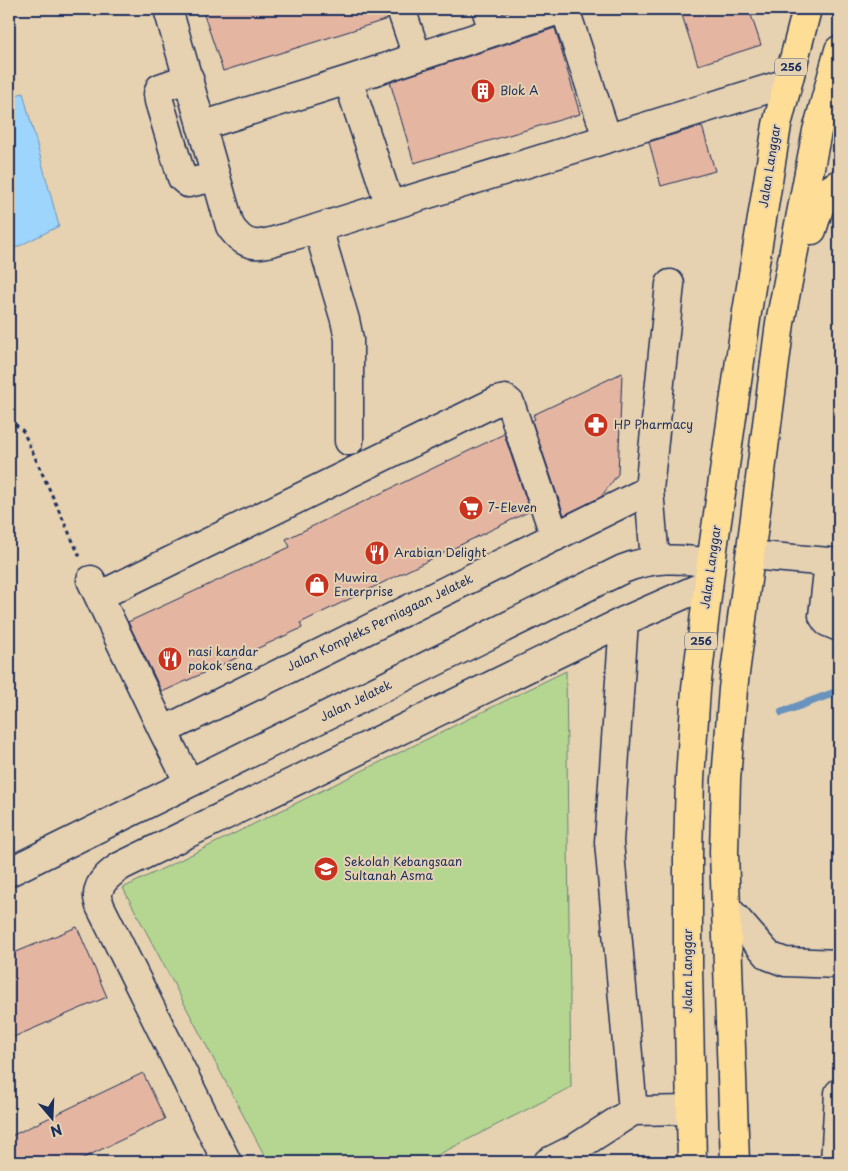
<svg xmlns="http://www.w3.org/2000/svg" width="848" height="1171" font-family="'Playpen Sans',sans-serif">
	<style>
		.green { fill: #b4d690; stroke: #688277 }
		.water { fill: #9dd5fd; stroke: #6993bd }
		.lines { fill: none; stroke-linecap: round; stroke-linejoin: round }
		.stream { stroke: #6993bd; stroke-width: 8 }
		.building { fill: #e4b5a1; stroke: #1b2f5e }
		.minor-casing { stroke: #1b2f5e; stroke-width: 31 }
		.major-casing { stroke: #1b2f5e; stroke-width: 31 }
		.path { stroke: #1b2f5e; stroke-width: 3; stroke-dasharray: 4 4; stroke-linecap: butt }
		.minor { stroke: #e6d1b0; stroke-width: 28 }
		.major { stroke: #fedd96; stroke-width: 28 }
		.labels { text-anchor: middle; stroke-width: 4; stroke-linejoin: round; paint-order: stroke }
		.shield { fill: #e6d1b0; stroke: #586077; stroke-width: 1 }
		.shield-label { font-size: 11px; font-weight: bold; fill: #1b2f5e }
		.poi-label { font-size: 12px; fill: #1b2f5e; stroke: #e6d1b0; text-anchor: start }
		.street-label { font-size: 12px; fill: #1b2f5e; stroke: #e6d1b0 }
	</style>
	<rect width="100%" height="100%" fill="#e6d1b0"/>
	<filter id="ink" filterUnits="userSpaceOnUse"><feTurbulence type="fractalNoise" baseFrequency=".02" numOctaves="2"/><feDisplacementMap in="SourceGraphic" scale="10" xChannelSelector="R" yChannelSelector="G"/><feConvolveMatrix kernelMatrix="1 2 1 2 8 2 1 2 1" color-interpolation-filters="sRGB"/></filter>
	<g filter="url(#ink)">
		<!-- green -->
		<path class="green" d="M566 671 571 1087 424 1162H268L123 888Z"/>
		<!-- water -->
		<path class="water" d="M23 93 59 226 15 248 9 236V97Z"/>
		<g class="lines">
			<!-- stream -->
			<path class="stream" d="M782 712 839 691"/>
		</g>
		<!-- building -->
		<path class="building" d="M202 9H386L388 19 223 71Z
			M680 9H749L761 45 698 65Z
			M555 28 580 114 414 163 390 82Z
			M702 126 715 171 661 186 649 142Z
			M622 373 618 474 601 497 564 515 532 421 535 419 533 415Z
			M504 434 530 511 300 623 302 628 162 692 128 622 290 547 286 539Z
			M77 927 107 997 9 1039V955Z
			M143 1073 165 1119 75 1162H9V1137Z"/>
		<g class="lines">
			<defs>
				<path id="minor" d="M168 9 230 226C246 250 260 246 284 238 296 235 307 232 318 228L787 83
					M401 9 417 56
					M486 9 493 31
					M565 9 607 138
					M189 78 160 88 158 94 159 101 182 178 188 183 215 177
					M348 80 390 206
					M201 126 348 80 562 9
					M318 228 345 320 349 339V441
					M751 555 829 562
					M655 560 649 490 670 284
					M839 563 829 562 823 616 827 622 839 627
					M91 580 163 731
					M99 596 497 401 505 399 510 403 555 537
					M624 621 609 842 633 1111
					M189 783 163 731 649 490
					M9 872 623 569C654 557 678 558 711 563
					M727 908 769 956 785 962 839 964
					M227 1162 100 906C99 902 97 897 98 894 99 881 112 872 121 866L624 621 708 584
					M548 1162 574 1149 633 1111 690 1110
					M835 1162 839 1093"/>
				<path id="major" d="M812 230C818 213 821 191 839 184
					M692 1162 688 967V854L690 779 696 689 711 563 747 312 777 125 807 9
					M735 1162 724 852 726 780 733 689 780 323 817 131 839 50"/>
			</defs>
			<!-- minor casing -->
			<use href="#minor" class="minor-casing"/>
			<!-- major casing -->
			<use href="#major" class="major-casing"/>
			<!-- path -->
			<path class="path" d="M9 419 23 431 80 557"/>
			<!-- minor -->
			<use href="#minor" class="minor"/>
			<!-- major -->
			<use href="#major" class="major"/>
		</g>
	</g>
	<!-- icons -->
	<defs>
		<symbol id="building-disc" viewBox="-11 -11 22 22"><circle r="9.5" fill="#c8321e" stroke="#e6d1b0"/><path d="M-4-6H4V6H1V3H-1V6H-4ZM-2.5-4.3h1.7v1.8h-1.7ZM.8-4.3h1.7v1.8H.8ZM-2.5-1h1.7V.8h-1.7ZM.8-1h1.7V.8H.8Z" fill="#fff"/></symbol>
		<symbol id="pharmacy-disc" viewBox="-11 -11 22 22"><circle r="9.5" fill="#c8321e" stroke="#e6d1b0"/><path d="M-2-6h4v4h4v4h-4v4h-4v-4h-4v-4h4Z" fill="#fff"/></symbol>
		<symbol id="supermarket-disc" viewBox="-11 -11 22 22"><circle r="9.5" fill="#c8321e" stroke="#e6d1b0"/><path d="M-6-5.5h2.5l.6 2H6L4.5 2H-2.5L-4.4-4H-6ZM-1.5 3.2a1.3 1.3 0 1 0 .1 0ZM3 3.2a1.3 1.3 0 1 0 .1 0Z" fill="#fff"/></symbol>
		<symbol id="restaurant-disc" viewBox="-11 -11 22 22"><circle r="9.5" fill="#c8321e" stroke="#e6d1b0"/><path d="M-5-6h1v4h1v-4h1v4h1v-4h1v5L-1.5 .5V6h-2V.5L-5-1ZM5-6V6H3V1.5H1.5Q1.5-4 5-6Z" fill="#fff"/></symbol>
		<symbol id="shop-disc" viewBox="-11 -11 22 22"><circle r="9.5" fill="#c8321e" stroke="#e6d1b0"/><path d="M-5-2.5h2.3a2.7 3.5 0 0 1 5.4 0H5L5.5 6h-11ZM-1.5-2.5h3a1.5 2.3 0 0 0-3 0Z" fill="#fff"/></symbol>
		<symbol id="school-disc" viewBox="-11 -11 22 22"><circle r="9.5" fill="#c8321e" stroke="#e6d1b0"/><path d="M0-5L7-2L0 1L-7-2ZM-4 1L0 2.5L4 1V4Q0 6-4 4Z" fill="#fff"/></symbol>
	</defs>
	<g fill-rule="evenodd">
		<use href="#building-disc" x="469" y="77" width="28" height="28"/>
		<use href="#pharmacy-disc" x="582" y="411" width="28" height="28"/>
		<use href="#supermarket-disc" x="457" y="494" width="28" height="28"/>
		<use href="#restaurant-disc" x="363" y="539" width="28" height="28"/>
		<use href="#shop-disc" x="303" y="571" width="28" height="28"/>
		<use href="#restaurant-disc" x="156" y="645" width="28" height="28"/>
		<use href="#school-disc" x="312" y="855" width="28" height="28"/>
	</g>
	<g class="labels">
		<!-- shield labels -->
		<g class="shield">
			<rect x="775" y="58.5" width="32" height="17" rx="4"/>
			<rect x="685" y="632.5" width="32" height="17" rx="4"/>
		</g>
		<g class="shield-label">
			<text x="791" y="71">256</text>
			<text x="701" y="645">256</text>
		</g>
		<!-- poi labels -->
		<g class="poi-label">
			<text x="500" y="95">Blok A</text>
			<text x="614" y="429">HP Pharmacy</text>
			<text x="488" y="512">7-Eleven</text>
			<text x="394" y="557">Arabian Delight</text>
			<text x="334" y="582">Muwira<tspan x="334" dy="14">Enterprise</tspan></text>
			<text x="188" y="656">nasi kandar<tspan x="188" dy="14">pokok sena</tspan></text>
			<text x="344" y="866">Sekolah Kebangsaan<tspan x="344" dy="14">Sultanah Asma</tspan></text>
		</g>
		<!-- street labels -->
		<g class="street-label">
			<text transform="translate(770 166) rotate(-81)" y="4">Jalan Langgar</text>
			<text transform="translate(711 567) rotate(-82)" y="4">Jalan Langgar</text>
			<text transform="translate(380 623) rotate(-26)" y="4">Jalan Kompleks Perniagaan Jelatek</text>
			<text transform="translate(356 701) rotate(-26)" y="4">Jalan Jelatek</text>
			<text transform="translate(688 971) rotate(-90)" y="4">Jalan Langgar</text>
		</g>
	</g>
	<!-- margin -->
	<rect width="848" height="1171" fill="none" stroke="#e6d1b0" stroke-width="30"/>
	<rect x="15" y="15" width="818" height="1141" fill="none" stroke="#1b2f5e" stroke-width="2" filter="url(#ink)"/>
	<!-- north arrow -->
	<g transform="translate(52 1118) rotate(161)" stroke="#e6d1b0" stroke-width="4" paint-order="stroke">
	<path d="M0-4L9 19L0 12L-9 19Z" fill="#1b2f5e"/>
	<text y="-8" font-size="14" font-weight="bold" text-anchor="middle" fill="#1b2f5e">N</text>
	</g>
</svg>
